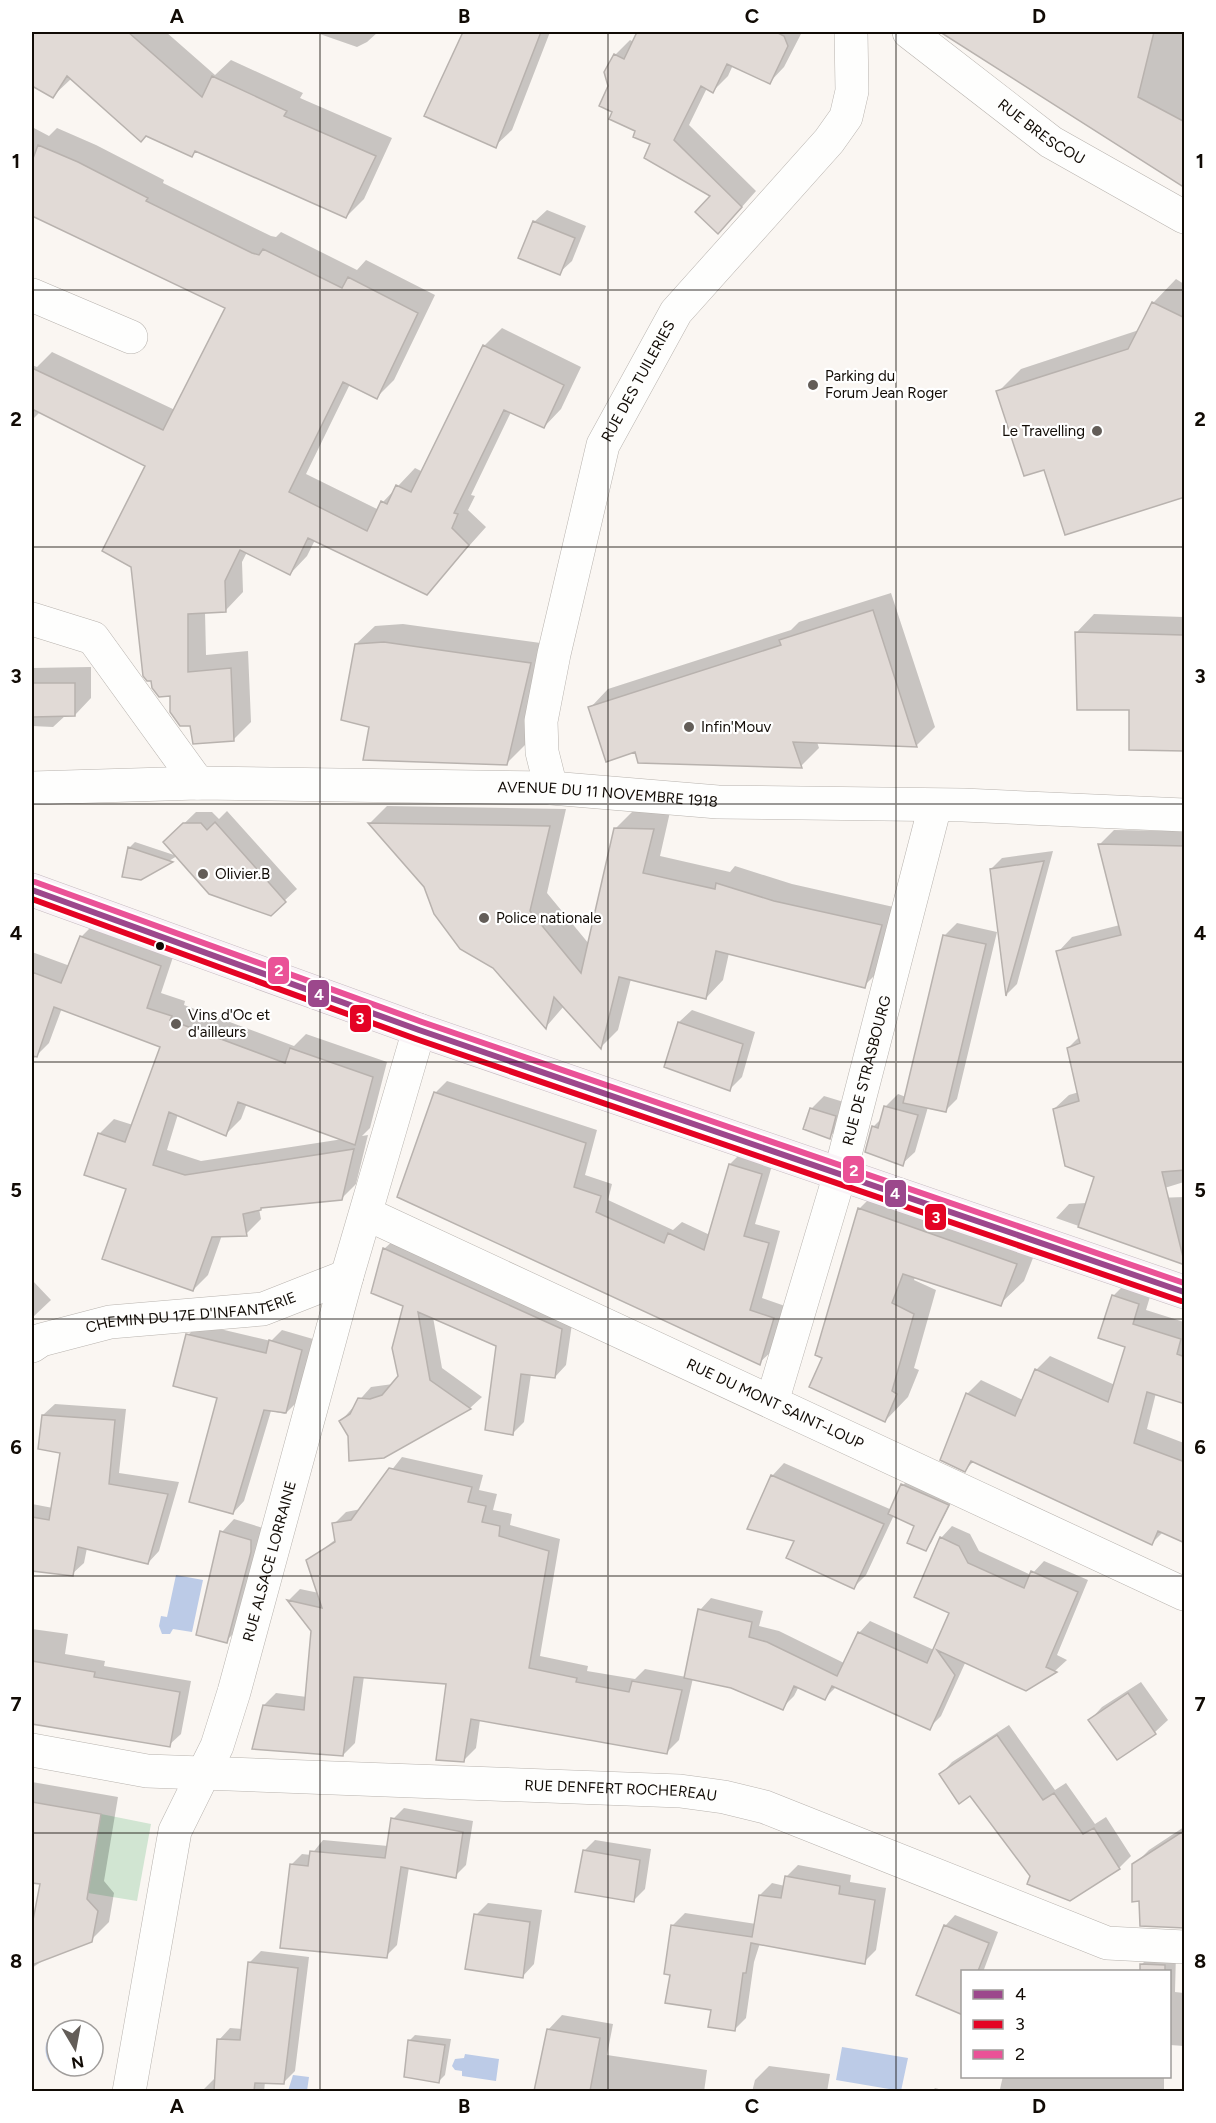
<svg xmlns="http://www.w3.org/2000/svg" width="1216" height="2123" font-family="Figtree,sans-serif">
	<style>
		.green { fill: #d1e5d2 }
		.water { fill: #bccbe7 }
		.shadow { fill: #0003; fill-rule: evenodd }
		.building { fill: #e1dad6; stroke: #b8b2ae; stroke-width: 1.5 }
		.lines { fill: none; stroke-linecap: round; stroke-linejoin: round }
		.minor-casing { stroke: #b8b3ae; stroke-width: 34 }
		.major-casing { stroke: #c6bbc0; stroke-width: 34 }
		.minor { stroke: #fefefd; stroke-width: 33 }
		.major { stroke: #f9f3f7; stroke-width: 33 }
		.bus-1-casing { stroke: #fff; stroke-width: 10 }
		.bus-2-casing { stroke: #fff; stroke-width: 10 }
		.bus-3-casing { stroke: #fff; stroke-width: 10 }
		.bus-1 { stroke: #9c488c; stroke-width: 6 }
		.bus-2 { stroke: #e40324; stroke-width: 6 }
		.bus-3 { stroke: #ea5297; stroke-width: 6 }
		.grid { fill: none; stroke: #110b05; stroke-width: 1.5; stroke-opacity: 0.55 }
		.poi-dot { fill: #635d58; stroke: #fff; stroke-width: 2 }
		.bus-dot { fill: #110b05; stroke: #fff; stroke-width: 2 }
		.labels { text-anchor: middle; stroke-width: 4.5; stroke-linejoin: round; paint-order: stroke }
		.street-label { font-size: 15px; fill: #110b05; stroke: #fff }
		.poi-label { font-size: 15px; fill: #110b05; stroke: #fff; text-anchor: start }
		.line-badge { stroke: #fff; stroke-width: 2 }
		.badge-label { font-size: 16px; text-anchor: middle; font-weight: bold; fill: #fff }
		.neatline { fill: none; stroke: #110b05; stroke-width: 2 }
		.grid-label { font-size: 20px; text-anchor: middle; font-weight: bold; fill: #110b05 }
	</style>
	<rect width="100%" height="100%" fill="#faf6f2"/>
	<!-- green -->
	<path class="green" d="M101 1814 151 1824 137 1901 88 1893Z"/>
	<!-- water -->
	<path class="water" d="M176 1575 203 1580 192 1632 173 1629 170 1634H162L159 1626 161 1616 167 1617Z
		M66 2024 85 2030H57V2066H87L70 2074 54 2068C38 2052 46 2031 66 2024Z
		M842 2047 908 2058 901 2091 836 2080Z
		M465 2054 499 2059 496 2081 462 2076V2071L455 2070 452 2066 455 2059 464 2058Z
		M293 2075 309 2077 307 2091H288Z"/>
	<!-- shadow -->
	<path class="shadow" d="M32 32H166L215 75 231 60 303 93 300 98 392 138 364 199 346 217 197 150 192 155 72 78 53 96 32 84Z
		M314 32H378L367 42 357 47Z
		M467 32H550L512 130 495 146 427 115Z
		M638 32H802L784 67 769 83 733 65 728 76 713 91 707 88 689 125 756 191 733 217 712 195 614 111 610 86 615 55 630 40 634 42Z
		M945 32H1184V186Z
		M32 127 49 136 57 128 96 145 164 180 163 183 271 236 276 237 281 232 357 270 366 260 435 295 394 380 377 397 350 384 306 474 379 510 383 502 415 468 423 472 484 346 502 328 581 367 561 409 544 427 511 412 471 495 475 496 468 510 486 527 427 593 315 540 307 556 290 574 247 552 242 562 243 592 226 610 205 612 206 655 248 651 251 722 233 740 191 725 171 695 147 465 40 412 32 420V365L37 367 52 352 175 410 227 307 32 213Z
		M547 210 586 226 572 261 559 273 534 222Z
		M1176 279 1184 284V495L1045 468 998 392 1021 369 1139 330 1153 303Z
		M891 593 935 727 917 745 817 742 819 748 801 766 636 750 590 708 608 689 791 630 799 622Z
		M1094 614 1184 617V749L1131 709 1076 633Z
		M403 624 548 644 525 745 506 764 370 726 356 644 375 626Z
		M91 667V698L75 715H66L53 727 32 726V668Z
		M387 806 566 809 547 893 589 944 615 829 633 811 670 812 660 856 730 872 735 866 792 884 898 908 882 968 864 986 729 953 723 980 706 998 631 979 618 1030 601 1047 564 1006 546 1027 370 823Z
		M227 811 297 889 270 914 165 842 196 812H212L219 819Z
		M1114 830 1184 831V1182L1129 1199 1184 1197V1251L1172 1259 1056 1218 1069 1204 1087 1203 1096 1176 1054 1109 1069 1095 1079 1092 1068 1048 1080 1036 1058 952 1072 937 1120 925 1100 844Z
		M135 842 177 856 141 878 129 848Z
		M1053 851 1017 984 1008 993 991 869 1002 858Z
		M96 922 175 951 161 993 185 1001 184 1005 294 1046 306 1034 387 1062 370 1128 362 1136 368 1135 356 1184 341 1199 263 1207 259 1209 261 1219 246 1234 222 1235 208 1275 193 1290 128 1188 99 1134 114 1119 133 1125 162 1046 62 1008 49 1043 34 1058 32 1057V952L70 966 81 937ZM247 1103 343 1139 201 1161 167 1150 178 1114 226 1134 241 1119Z
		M957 923 997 932 957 1099 945 1111 928 1107 915 1152 902 1164 873 1127 882 1118 885 1107 898 1094 906 1097 945 935Z
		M692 1010 755 1032 742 1077 730 1089 679 1022Z
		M447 1081 597 1130 585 1175 612 1184 608 1200 673 1230 682 1222 710 1235 730 1164 742 1152 773 1162 755 1224 780 1231 762 1298 785 1306 772 1351 759 1363 435 1093Z
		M824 1096 847 1103 842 1125 829 1137 811 1109Z
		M883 1185 1040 1240 1024 1281 1000 1304 915 1277 914 1280 936 1290 914 1368 919 1370 908 1397 885 1421 823 1358 859 1209Z
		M396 1238 573 1317 566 1365 555 1377 531 1374 524 1422 512 1434 498 1345 433 1317 442 1368 482 1397 470 1408 383 1456 350 1435 341 1421 371 1387 393 1384 399 1377 405 1305 384 1249Z
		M32 1280 51 1300 32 1318Z
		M1127 1282 1152 1290 1146 1310 1184 1322V1402L1156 1393 1147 1429 1184 1443V1541L1163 1532 1151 1544 974 1461 965 1470 967 1394 981 1380 1023 1400 1036 1370 1050 1356 1115 1385 1127 1346 1113 1296Z
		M199 1324 271 1341 282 1330 313 1339 296 1403 285 1414 271 1411 244 1501 233 1513 219 1397 188 1335Z
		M55 1404 126 1409 119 1473 179 1482 159 1551 148 1563 87 1548 84 1563 72 1574 32 1569V1504L53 1508 61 1452 43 1415Z
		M402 1457 483 1475 479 1490 497 1494 493 1510 512 1514 510 1525 560 1539 540 1656 588 1666 587 1671 635 1679 645 1669 686 1677 700 1610 711 1598 763 1611 759 1626 779 1631 844 1663 859 1633 870 1621 934 1650 950 1613 941 1538 952 1526 970 1534 979 1551 1031 1575 1044 1561 1088 1580 1057 1655 1067 1660 1056 1670 1026 1689 966 1661 941 1716 929 1728 837 1686 825 1698 799 1686 794 1696 782 1708 731 1687 693 1678 679 1740 667 1752 480 1720 476 1748 464 1760 447 1682 364 1676 355 1743 343 1755 264 1705 276 1693 307 1697 313 1630 289 1600 300 1589 319 1593 308 1561 336 1539 334 1524 346 1512 361 1509Z
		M784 1463 892 1510 903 1485 909 1479 953 1499 931 1543 925 1549 916 1525 894 1515 866 1575 854 1587 772 1476Z
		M234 1519 263 1528 239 1628 226 1641 222 1532Z
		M32 1629 68 1634 65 1654 105 1661 104 1666 191 1681 181 1734 169 1745 32 1721Z
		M1141 1682 1168 1720 1155 1732 1117 1758 1090 1720 1102 1707Z
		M1009 1725 1055 1790 1066 1783 1095 1824 1106 1817 1131 1856 1120 1867 1070 1899 1032 1876 971 1793 941 1774 952 1762Z
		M32 1782 118 1797 104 1881 114 1893 109 1922 91 1940 48 1957 32 1968V1927L42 1883 32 1881Z
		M404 1808 473 1821 466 1865 455 1876 409 1867 397 1945 386 1956 291 1865 302 1854 311 1855 323 1840 388 1846 393 1819Z
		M1184 1827V1927L1141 1899 1134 1865 1149 1850Z
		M595 1840 651 1849 645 1889 633 1901 584 1851Z
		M798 1865 851 1875 850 1882 886 1888 876 1950 864 1962 760 1943 754 1962 746 2018 734 2030 672 1974 673 1925 685 1913 756 1924 760 1895 772 1883 785 1886 786 1877Z
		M488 1903 542 1910 534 1964 522 1977 476 1915Z
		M955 1915 998 1932 983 1972H962L945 1926Z
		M261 1951 309 1957 295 2071 283 2083 265 2082 264 2092H206L204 2089 216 2077 219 2040 230 2028 243 2029 249 1963Z
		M1154 1952 1176 1953 1175 1992 1184 1993V2046L1170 2045V1972H1142V1964Z
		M562 2015 613 2024 607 2055 707 2070 704 2092H536L548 2030Z
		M415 2035 451 2039 445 2075 439 2081 409 2041Z
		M769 2066 830 2074 827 2092H752L755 2080Z
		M1003 2076H1164V2092H1035L1000 2089Z
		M935 2088 950 2092H932Z"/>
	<!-- building -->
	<path class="building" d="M32 32H128L202 97 212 76 287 111 284 116 376 156 346 218 195 151 192 157 146 136 141 142 67 76 53 98 32 86Z
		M463 32H541L496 148 424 116Z
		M637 32H776L784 36 788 46 770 84 727 64 713 93 701 86 674 140 742 207 718 234 695 212 710 196 644 158 650 144 633 137 635 131 609 119 612 112 599 106 608 86 604 72 614 54 624 59Z
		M940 32H1154L1138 97 1185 122V188Z
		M38 145 78 162 148 198 146 201 252 253 259 255 263 249 342 288 348 277 418 313 377 399 343 382 289 492 367 531 381 501 387 504 396 485 411 492 483 345 564 385 544 428 504 410 454 513 458 514 452 528 469 545 427 595 308 538 290 575 240 550 225 581 226 612 188 614V672L231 668 234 741 193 744 190 726H180L170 712V696L159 697 152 688 151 681H147L143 676 131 567 102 551 145 466 32 409V368L163 430 225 308 32 216V161Z
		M533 221 575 238 560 275 518 258Z
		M1152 302 1185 318V497L1065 535 1044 470 1024 476 996 391 1128 349Z
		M873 610 917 747 793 742 802 768 638 763 635 752 606 762 588 707 781 645 779 640Z
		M1075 632 1183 635 1185 751 1129 750V710H1077Z
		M384 642 531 663 507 765 363 760 369 727 341 720 355 644Z
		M32 683H75V716L32 717Z
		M215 822 286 902 271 916 209 894 163 842 183 823H201L207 830Z
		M368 823 550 826 530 911 581 973 614 828 654 829 643 873 715 889 716 883 774 901 882 925 865 988 716 951 706 999 619 977 601 1049 554 997 546 1029 493 968 460 949 434 914 424 887Z
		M1098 844 1185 846V1170L1162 1172 1185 1265 1078 1227 1094 1177 1065 1166 1053 1109 1079 1101 1067 1048 1080 1043 1056 951 1121 935Z
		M128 847 173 862 141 880 122 877Z
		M1044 861 1006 996 990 869Z
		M943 935 986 944 946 1112 903 1103Z
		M80 936 161 966 147 1008 172 1016 170 1020 285 1063 290 1048 373 1077 355 1145 238 1102 226 1136 169 1112 153 1165 185 1175 354 1149 342 1200 261 1208V1210L243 1214 247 1236 212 1237 193 1291 102 1259 126 1189 84 1175 98 1133 125 1142 160 1047 54 1007 37 1057 32 1056V972L61 983Z
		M678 1022 743 1044 730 1091 664 1067Z
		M434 1092 586 1143 574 1187 601 1196 596 1212 664 1243 668 1233 704 1250 729 1164 762 1174 744 1236 769 1243 750 1310 774 1318 760 1365 397 1197Z
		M884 1106 918 1115 903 1166 865 1152 872 1126 878 1128Z
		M810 1108 836 1116 830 1139 803 1129Z
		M858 1208 1017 1264 1001 1306 903 1274 892 1303 914 1314 892 1391 897 1394 885 1422 809 1387 822 1358 815 1355Z
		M383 1248 562 1329 555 1378 521 1374 513 1435 485 1430 496 1346 418 1312 430 1380 471 1409 384 1458 349 1461 348 1436 339 1421 350 1414 358 1398 370 1399 382 1395 398 1376 392 1348 403 1306 371 1293Z
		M1112 1295 1139 1304 1133 1324 1181 1339 1177 1354 1185 1357V1404L1147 1392 1134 1443 1185 1462V1543L1158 1531 1152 1545 971 1461 965 1472 940 1460 966 1393 1015 1416 1035 1369 1108 1402 1125 1347 1098 1338Z
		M186 1334 266 1353 269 1340 302 1350 286 1413 264 1410 233 1514 189 1502 217 1398 173 1386Z
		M42 1415 115 1420 109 1484 168 1494 148 1564 78 1547 73 1576 32 1571V1517L49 1520 60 1453 38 1449Z
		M389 1468 472 1487 468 1502 486 1506 482 1522 500 1526 499 1536 549 1551 529 1668 577 1678 576 1682 629 1692 632 1681 682 1690 667 1754 471 1719 464 1762 436 1760 446 1684 354 1677 343 1756 252 1749 263 1705 304 1710 311 1631 287 1600 322 1608 306 1560 335 1542 332 1523 351 1520Z
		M771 1475 884 1524 854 1589 786 1558 794 1541 747 1529Z
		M901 1484 949 1505 926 1551 907 1543 914 1526 888 1514Z
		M220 1531 251 1540V1552L227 1643 196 1635Z
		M940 1537 959 1546 968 1563 1024 1588 1031 1571 1078 1592 1046 1667 1057 1672 1026 1691 937 1650 955 1675 930 1730 832 1686 825 1700 794 1686 783 1710 731 1688 684 1678 698 1609 752 1622 749 1637 767 1642 837 1676 858 1632 927 1663 949 1613 914 1597Z
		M32 1661 95 1672 94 1677 180 1692 170 1747 32 1724Z
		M1128 1693 1156 1734 1117 1760 1088 1720Z
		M997 1735 1043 1800 1054 1793 1083 1834 1094 1828 1120 1869 1070 1901 1027 1884 1030 1876 970 1796 959 1804 939 1774Z
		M32 1802 101 1814 87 1899 98 1911 92 1942 32 1965V1925L40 1884 32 1883Z
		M391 1818 463 1832 456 1878 401 1867 387 1958 280 1948 290 1864 308 1866 310 1851 385 1858Z
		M1185 1830V1928L1140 1926 1139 1901 1132 1902V1864Z
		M583 1850 640 1860 634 1902 575 1892Z
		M785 1876 840 1886 839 1894 875 1900 865 1964 751 1943 746 1973H743L735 2031 708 2027 711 2010 665 2003 670 1975 664 1974 671 1925 752 1937 759 1895 781 1898Z
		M474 1914 530 1922 523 1978 465 1969Z
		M944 1925 989 1943 978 1971H963V2015L916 1995Z
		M248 1962 298 1968 284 2084 255 2083 254 2091H214L217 2039 240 2040Z
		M1140 1964 1165 1965V1971H1140Z
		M547 2029 600 2038 590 2091H534Z
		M408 2040 445 2045 439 2083 404 2077Z"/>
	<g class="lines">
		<defs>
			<g id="minor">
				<path id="s1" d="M909 32 1051 142 1184 217"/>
				<path d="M32 295 131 337"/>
				<path d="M32 619 93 638 198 783"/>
				<path id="s2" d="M32 788 198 783 551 788 718 802 963 805 1184 815"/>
				<path id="s3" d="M551 788 542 752 541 721 554 654 603 445 676 312 829 141 846 117 852 91 851 32"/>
				<path id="s4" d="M367 1214 1184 1594"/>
				<path id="s5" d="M32 1346 41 1340 110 1322 263 1309 347 1276"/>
				<path id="s6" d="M772 1402 840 1174 935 806"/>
				<path id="s7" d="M32 1750 147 1771 680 1791 724 1797 765 1807 1107 1943 1184 1947"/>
				<path id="s8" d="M129 2092 175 1831 217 1746 234 1692 347 1276 419 1030"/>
			</g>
			<path id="major" d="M32 890 419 1030 1184 1292"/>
		</defs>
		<!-- minor casing -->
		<use href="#minor" class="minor-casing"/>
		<!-- major casing -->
		<use href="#major" class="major-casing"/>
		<!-- minor -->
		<use href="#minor" class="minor"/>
		<!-- major -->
		<use href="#major" class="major"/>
		<defs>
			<path id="bus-1" d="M32 890 419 1030 1184 1292"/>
			<path id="bus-2" d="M32 899 416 1039 1181 1301"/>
			<path id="bus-3" d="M35 882 422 1022 1184 1283"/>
		</defs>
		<!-- bus-1 casing -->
		<use href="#bus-1" class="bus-1-casing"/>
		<!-- bus-2 casing -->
		<use href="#bus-2" class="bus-2-casing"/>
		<!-- bus-3 casing -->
		<use href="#bus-3" class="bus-3-casing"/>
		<!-- bus-1 -->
		<use href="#bus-1" class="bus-1"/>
		<!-- bus-2 -->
		<use href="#bus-2" class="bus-2"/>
		<!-- bus-3 -->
		<use href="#bus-3" class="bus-3"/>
	</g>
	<!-- grid -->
	<path class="grid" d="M320 32V2092M608 32V2092M896 32V2092M32 290H1184M32 547H1184M32 804H1184M32 1062H1184M32 1319H1184M32 1576H1184M32 1833H1184"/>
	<!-- markers -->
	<g class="poi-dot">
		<circle cx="813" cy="385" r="6"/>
		<circle cx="1097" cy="431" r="6"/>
		<circle cx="689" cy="727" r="6"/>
		<circle cx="203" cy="874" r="6"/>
		<circle cx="484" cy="918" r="6"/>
		<circle cx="176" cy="1024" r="6"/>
	</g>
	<circle class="bus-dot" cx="160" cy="946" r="5"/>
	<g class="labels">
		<!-- street labels -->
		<g class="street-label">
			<text dy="5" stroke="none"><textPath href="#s1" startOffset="166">RUE BRESCOU</textPath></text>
			<text dy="5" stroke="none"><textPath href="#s3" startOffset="424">RUE DES TUILERIES</textPath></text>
			<text dy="5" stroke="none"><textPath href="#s2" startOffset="576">AVENUE DU 11 NOVEMBRE 1918</textPath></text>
			<text dy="5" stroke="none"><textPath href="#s6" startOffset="345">RUE DE STRASBOURG</textPath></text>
			<text dy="5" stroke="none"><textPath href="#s5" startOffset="164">CHEMIN DU 17E D'INFANTERIE</textPath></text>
			<text dy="5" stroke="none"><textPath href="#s4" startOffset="450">RUE DU MONT SAINT-LOUP</textPath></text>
			<text dy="5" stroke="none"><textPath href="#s8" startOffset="552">RUE ALSACE LORRAINE</textPath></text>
			<text dy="5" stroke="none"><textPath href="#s7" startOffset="591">RUE DENFERT ROCHEREAU</textPath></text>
		</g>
		<!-- poi labels -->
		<g class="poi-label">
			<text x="825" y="381">Parking du<tspan x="825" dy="17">Forum Jean Roger</tspan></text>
			<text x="1085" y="436" text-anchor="end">Le Travelling</text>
			<text x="701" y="732">Infin'Mouv</text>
			<text x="215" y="879">Olivier.B</text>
			<text x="496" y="923">Police nationale</text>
			<text x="188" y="1020">Vins d'Oc et<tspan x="188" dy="17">d'ailleurs</tspan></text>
		</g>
	</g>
	<g class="line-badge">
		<rect x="267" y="956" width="23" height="29" rx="6" fill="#ea5297"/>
		<rect x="307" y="979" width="23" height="29" rx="6" fill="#9c488c"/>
		<rect x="349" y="1004" width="23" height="29" rx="6" fill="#e40324"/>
		<rect x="842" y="1155" width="23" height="29" rx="6" fill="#ea5297"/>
		<rect x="884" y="1179" width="23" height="29" rx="6" fill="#9c488c"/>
		<rect x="924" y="1203" width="23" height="28" rx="6" fill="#e40324"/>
	</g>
	<g class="badge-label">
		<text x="279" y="976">2</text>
		<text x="319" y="1000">4</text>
		<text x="360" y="1024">3</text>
		<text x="854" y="1176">2</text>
		<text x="895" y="1199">4</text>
		<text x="936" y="1223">3</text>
	</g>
	<!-- border -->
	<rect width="1216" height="2123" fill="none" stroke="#ffffff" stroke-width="66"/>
	<!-- legend -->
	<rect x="961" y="1970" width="210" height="108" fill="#ffffff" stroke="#a09d9b" stroke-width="1.5"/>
	<rect x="973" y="1990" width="30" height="9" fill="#9c488c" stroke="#a09d9b" stroke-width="1.5"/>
	<text x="1015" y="2000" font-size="18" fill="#110b05">4</text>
	<rect x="973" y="2020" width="30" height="9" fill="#e40324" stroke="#a09d9b" stroke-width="1.5"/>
	<text x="1015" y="2030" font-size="18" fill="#110b05">3</text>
	<rect x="973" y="2050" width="30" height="9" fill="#ea5297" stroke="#a09d9b" stroke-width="1.5"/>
	<text x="1015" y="2060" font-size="18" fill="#110b05">2</text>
	<!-- north arrow -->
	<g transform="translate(75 2048) rotate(170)"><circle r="28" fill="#ffffff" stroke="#a09d9b" stroke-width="1.5"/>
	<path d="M0-4.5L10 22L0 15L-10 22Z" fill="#635d58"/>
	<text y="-9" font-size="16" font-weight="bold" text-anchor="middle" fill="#110b05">N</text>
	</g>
	<rect x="33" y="33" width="1150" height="2057" class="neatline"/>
	<g class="grid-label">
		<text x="177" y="23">A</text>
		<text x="464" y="23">B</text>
		<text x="752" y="23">C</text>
		<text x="1039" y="23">D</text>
		<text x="16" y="168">1</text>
		<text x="1200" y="168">1</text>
		<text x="16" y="426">2</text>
		<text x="1200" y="426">2</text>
		<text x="16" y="683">3</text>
		<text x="1200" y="683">3</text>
		<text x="16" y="940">4</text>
		<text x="1200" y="940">4</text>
		<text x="16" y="1197">5</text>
		<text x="1200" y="1197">5</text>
		<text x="16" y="1454">6</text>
		<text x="1200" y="1454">6</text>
		<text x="16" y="1711">7</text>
		<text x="1200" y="1711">7</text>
		<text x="16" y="1968">8</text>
		<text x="1200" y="1968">8</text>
		<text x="177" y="2113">A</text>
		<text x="464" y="2113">B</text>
		<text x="752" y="2113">C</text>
		<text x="1039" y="2113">D</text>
	</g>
</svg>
